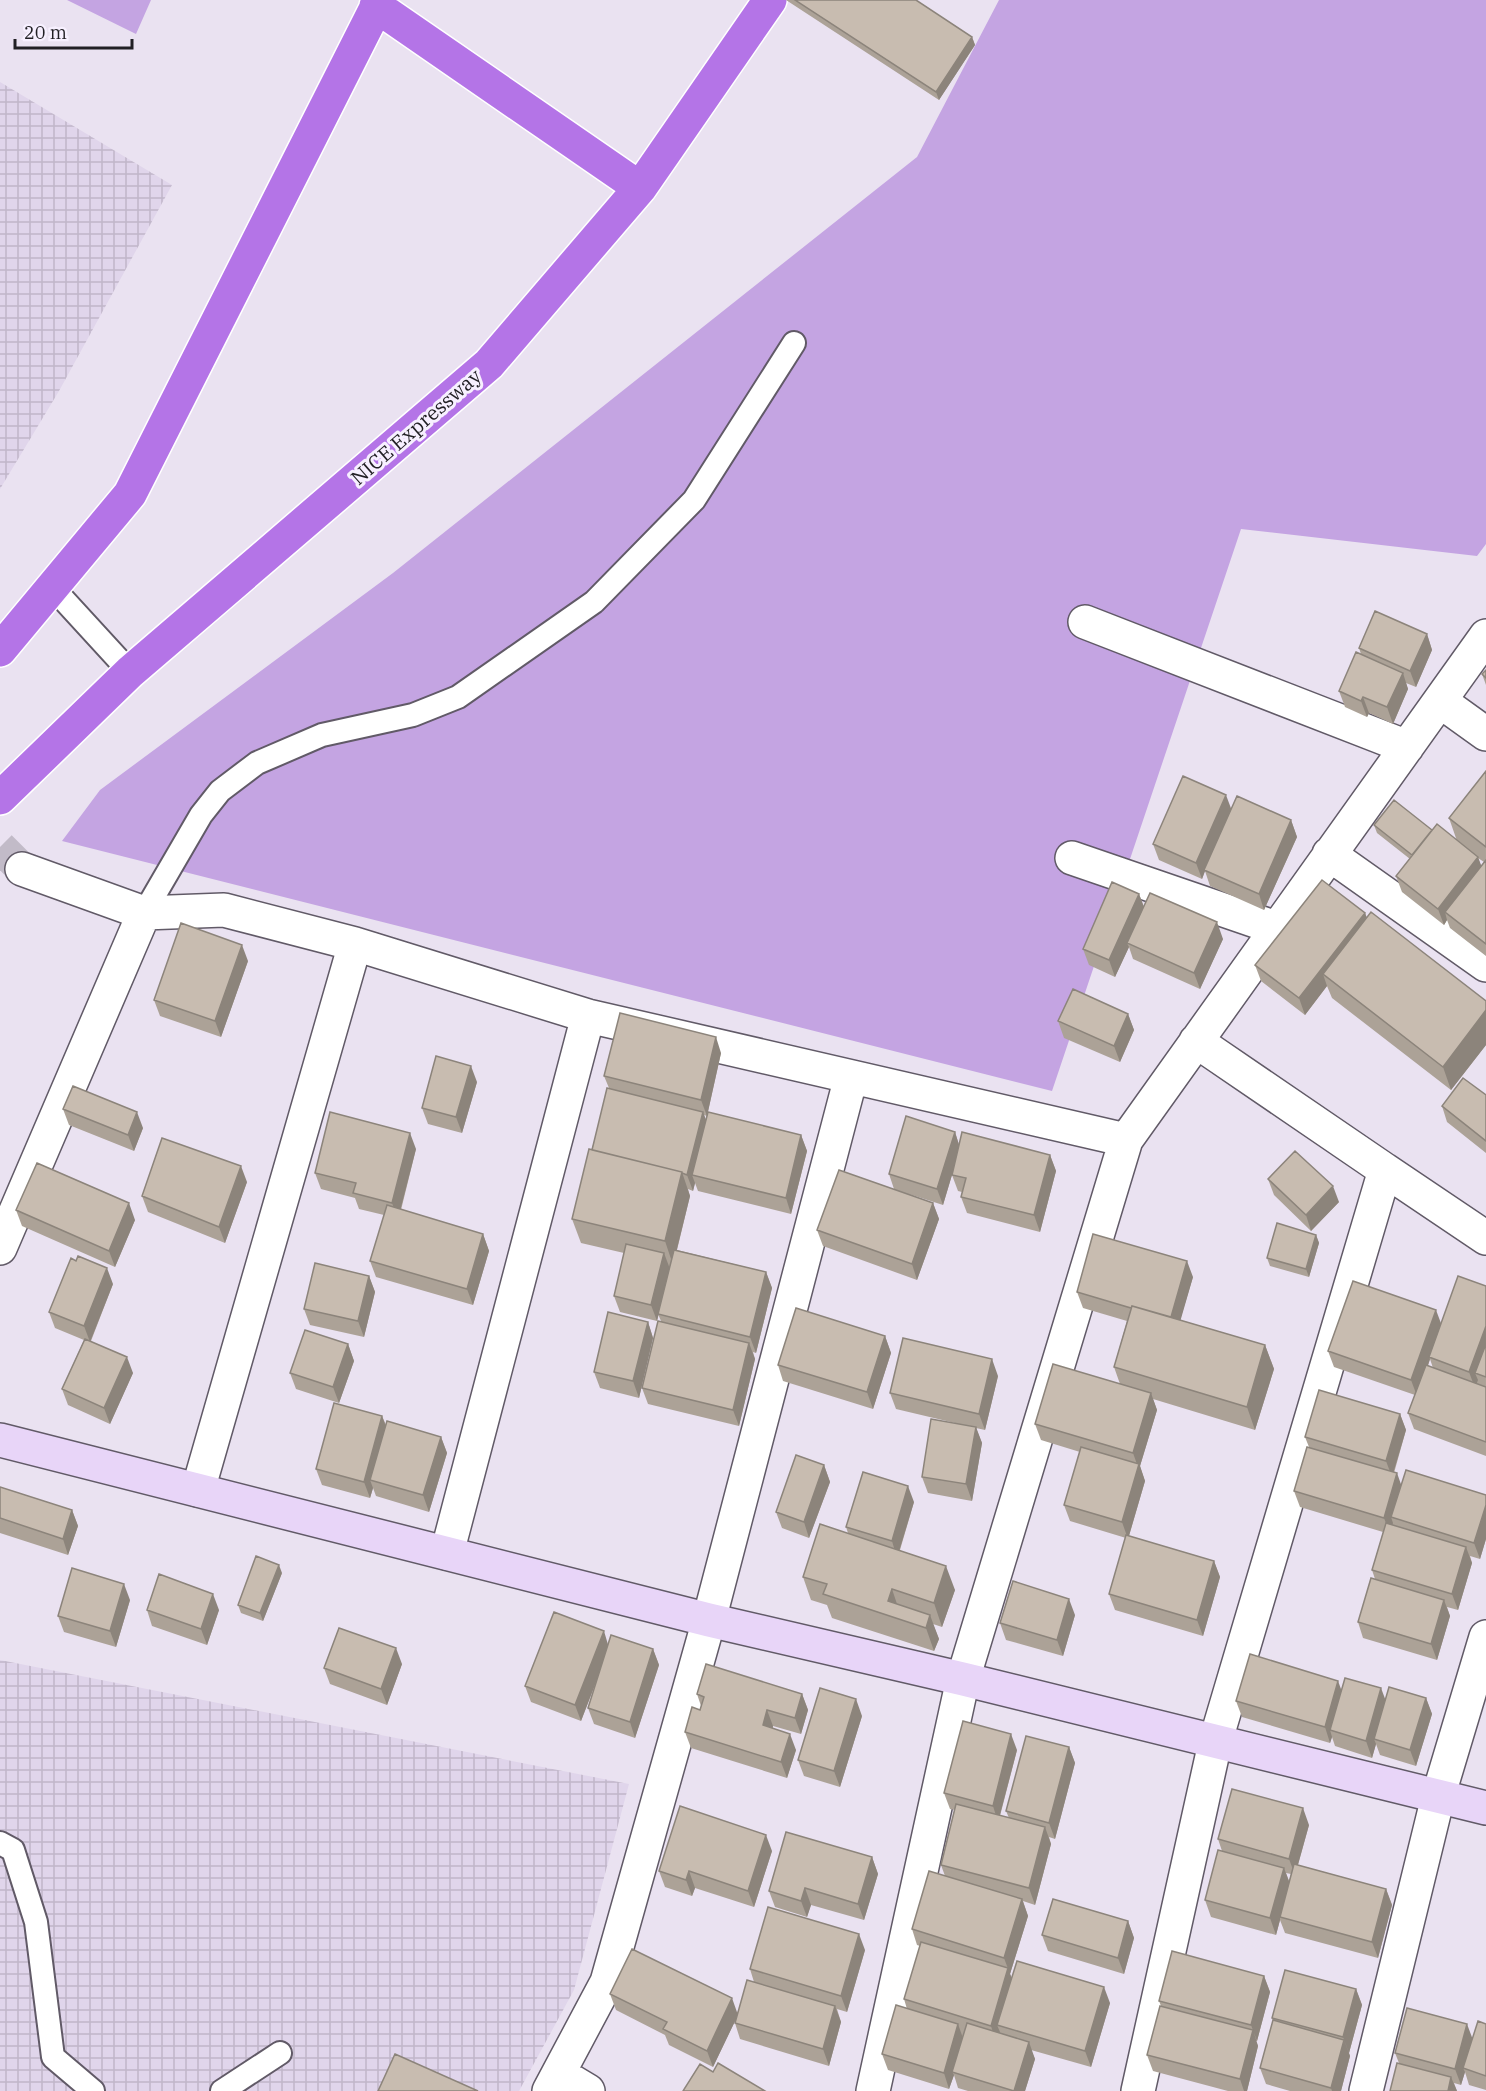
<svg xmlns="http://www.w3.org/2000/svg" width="1486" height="2091" font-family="'IBM Plex Serif',serif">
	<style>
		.industrial { fill: url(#industrial-grid) }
		.grass { fill: #c4a4e2 }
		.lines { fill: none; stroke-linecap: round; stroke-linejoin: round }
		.street-tunnel { stroke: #c2bbc8; stroke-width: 33; stroke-dasharray: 33 16; stroke-linecap: butt }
		.lane-casing { stroke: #615a67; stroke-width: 26 }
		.street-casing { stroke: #615a67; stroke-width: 36 }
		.secondary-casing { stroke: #615a67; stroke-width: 36 }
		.highway-casing { stroke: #fff; stroke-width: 36 }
		.lane { stroke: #fff; stroke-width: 22 }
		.street { stroke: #fff; stroke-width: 33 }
		.secondary { stroke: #e8d5f8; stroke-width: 33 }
		.highway { stroke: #b474e7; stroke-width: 33 }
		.wall { fill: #aca297; fill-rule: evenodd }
		.shaded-wall { fill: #8c847b }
		.building { fill: #c8bcb0; stroke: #8c847b; stroke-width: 1.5 }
		.labels { text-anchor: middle; stroke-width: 6; stroke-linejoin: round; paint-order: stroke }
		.street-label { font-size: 20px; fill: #211f24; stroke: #f7f0ff }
	</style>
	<defs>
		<pattern id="industrial-grid" width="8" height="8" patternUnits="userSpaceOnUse" patternTransform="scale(1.5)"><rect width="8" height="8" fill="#e0d5eb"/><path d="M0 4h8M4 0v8" fill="none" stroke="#c0b6c9"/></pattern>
	</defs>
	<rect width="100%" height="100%" fill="#eae2f1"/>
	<!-- industrial -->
	<path class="industrial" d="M0 82 172 185 59 391 0 489Z
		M0 1660 629 1784 574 1990 519 2091H0Z"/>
	<!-- grass -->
	<path class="grass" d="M67 0H151L136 34Z
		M999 0H1486V544L1477 556 1241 529 1052 1091 62 841 100 790 393 573 917 157Z"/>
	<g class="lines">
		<!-- street-tunnel -->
		<path class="street-tunnel" d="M0 847 22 869"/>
		<defs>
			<path id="lane" d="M53 588 130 672
				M144 913 201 815 220 791 257 763 322 735 413 715 458 697 594 602 694 500 794 343
				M0 1843 13 1850 36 1922 53 2057 93 2091
				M222 2091 280 2053"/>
			<path id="street" d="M1085 622 1407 747
				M1440 701 1486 734
				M1329 854 1486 965
				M1072 858 1276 928
				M22 869 144 913
				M1196 1041 1385 1170
				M1126 1140 1486 636
				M0 1248 144 913 224 910 355 944 588 1016 1126 1140 963 1679 873 2091
				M198 1490 355 944
				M447 1553 588 1016
				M573 2082 588 2091
				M549 2091 607 1982 709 1620 851 1077
				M1138 2091 1215 1743 1385 1170 1486 1238
				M1366 2091 1438 1797 1486 1637"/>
			<path id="secondary" d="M0 1440 709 1620 963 1679 1486 1808"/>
			<path id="highway" d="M376 6 640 188
				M0 650 130 494 380 0
				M0 798 130 672 489 364 640 188 770 0"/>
		</defs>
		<!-- lane casing -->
		<use href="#lane" class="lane-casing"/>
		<!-- street casing -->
		<use href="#street" class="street-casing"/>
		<!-- secondary casing -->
		<use href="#secondary" class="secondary-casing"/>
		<!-- highway casing -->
		<use href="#highway" class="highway-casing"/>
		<!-- lane -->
		<use href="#lane" class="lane"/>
		<!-- street -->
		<use href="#street" class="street"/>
		<!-- secondary -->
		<use href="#secondary" class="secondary"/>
		<!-- highway -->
		<use href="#highway" class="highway"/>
	</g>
	<!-- wall -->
	<path class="wall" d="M786 0H916L972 37 975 45 939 100Z
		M1427 634 1432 650 1416 687 1406 683 1408 689 1393 724 1369 713 1367 717 1345 707 1339 691 1361 654 1359 648Z
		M1486 670V685L1482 674Z
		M1486 771V956L1450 928 1447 920 1444 925 1402 892 1396 876 1410 859 1377 833 1374 825 1432 830 1457 841 1449 818ZM1478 858 1484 862 1481 866Z
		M1231 809 1291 820 1297 837 1264 910 1210 886 1205 871 1202 879 1159 860 1153 844Z
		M1139 894 1144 907 1223 939 1200 989 1133 959 1129 947 1115 977 1089 965 1083 949Z
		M1365 913 1367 918 1486 1001V1045L1451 1090 1332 998 1327 986 1305 1015 1261 981 1255 965Z
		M248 961 221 1037 160 1016 154 1000Z
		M1128 1014 1134 1030 1120 1062 1064 1038 1058 1021Z
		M721 1053 707 1116 704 1115 706 1120 801 1135 807 1151 791 1214 698 1191 695 1183 693 1191 688 1189 690 1196 677 1250 766 1272 772 1288 756 1353 753 1352 755 1359 739 1426 648 1404 642 1388 661 1321 658 1314 660 1308 657 1321 620 1312 614 1296 624 1253 581 1243 572 1219 609 1088 604 1076Z
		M477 1082 462 1133 428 1124 422 1108Z
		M1486 1095V1153L1447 1122 1442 1106Z
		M63 1109 143 1128 134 1151 69 1125Z
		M955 1132 959 1145 1050 1155 1056 1171 1040 1232 967 1213 961 1197 962 1192 958 1191 952 1175 943 1205 909 1194 933 1203 939 1219 917 1280 823 1246 817 1230 894 1189 889 1174Z
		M416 1149 401 1210 483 1234 489 1251 473 1305 376 1277 370 1261 384 1215 359 1209 355 1198 321 1189 315 1173Z
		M1268 1179 1339 1202 1311 1231 1274 1195Z
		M247 1182 225 1243 148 1212 142 1196Z
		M16 1210 135 1220 115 1267 22 1226Z
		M1316 1235 1319 1243 1309 1277 1270 1266 1267 1258Z
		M369 1276 375 1292 364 1337 310 1325 304 1309Z
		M1193 1277 1180 1320 1265 1345 1274 1369 1255 1430 1153 1399 1157 1410 1140 1466 1145 1481 1129 1536 1214 1561 1220 1577 1203 1636 1115 1610 1109 1594 1126 1538 1070 1521 1064 1505 1080 1452 1041 1440 1035 1424 1120 1384 1114 1367 1127 1321 1083 1308 1077 1292Z
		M113 1284 91 1341 133 1373 110 1424 68 1405 62 1389 84 1340 55 1328 49 1312Z
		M1486 1286V1456L1414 1429 1408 1413 1415 1395 1334 1367 1328 1351 1441 1324ZM1430 1359 1433 1368 1428 1366Z
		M648 1322 653 1338 639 1398 600 1388 594 1372Z
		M885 1336 891 1353 873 1409 783 1381 778 1365Z
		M348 1344 354 1361 339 1403 296 1389 290 1373Z
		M998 1376 985 1430 976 1428 982 1443 972 1501 928 1493 922 1477 955 1423 896 1409 890 1393Z
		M1400 1414 1406 1430 1394 1473 1401 1485 1486 1495V1539L1480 1559 1470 1556 1472 1563 1458 1610 1447 1607 1450 1616 1437 1660 1363 1638 1358 1622 1375 1579 1372 1570 1383 1532 1300 1507 1294 1491 1309 1447 1305 1437Z
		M382 1416 386 1425 441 1437 447 1453 429 1512 376 1496 373 1488 370 1498 322 1485 316 1469Z
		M824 1465 830 1482 809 1538 782 1528 776 1512Z
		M0 1487 72 1510 78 1526 68 1555 0 1533Z
		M914 1502 900 1550 955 1590 942 1627 933 1624 939 1639 934 1651 832 1618 827 1605 811 1600 803 1577 848 1533 846 1527Z
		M282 1573 263 1621 241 1613 238 1605Z
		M130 1600 116 1647 64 1632 58 1616Z
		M147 1610H219L207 1645 152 1626Z
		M1075 1615 1063 1656 1006 1640 1000 1623Z
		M608 1644 653 1649 659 1665 635 1738 594 1724 588 1708 597 1680 581 1721 531 1702 525 1686Z
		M402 1664 387 1705 330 1684 324 1668Z
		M1341 1689 1386 1700 1426 1698 1432 1714 1416 1766 1380 1755 1376 1744 1372 1758 1335 1746 1332 1737 1330 1743 1242 1717 1236 1701Z
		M697 1694H802L808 1710 801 1734 773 1726V1729L796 1750 787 1778 691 1748 685 1732 700 1710 701 1706Z
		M862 1716 840 1787 804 1776 798 1760Z
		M1069 1747 1075 1763 1055 1839 1049 1837 1051 1844 1035 1905 1023 1901 1028 1916 1010 1974 1012 1978 1110 2003 1091 2067 1031 2050 1035 2059 1025 2091H968L958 2088 954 2075 949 2089 888 2070 882 2054 907 2009 904 1999 920 1946 917 1945 912 1929 945 1876 941 1865 955 1810 950 1809 944 1793 1017 1750 1000 1816 1009 1818 1006 1811Z
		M1309 1825 1298 1865 1386 1889 1392 1905 1378 1958 1285 1933 1280 1920 1276 1935 1211 1917 1205 1900 1222 1851 1218 1839ZM1286 1873 1291 1874 1289 1881Z
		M772 1851 754 1907 695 1888 692 1896 665 1887 659 1871Z
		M872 1857 878 1874 864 1920 811 1905 807 1917 775 1907 769 1891Z
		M1128 1921 1134 1938 1124 1974 1048 1951 1042 1935Z
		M865 1950 847 2012 837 2009 841 2022 829 2066 740 2039 735 2023V2021L713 2067 669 2045 665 2035 616 2010 610 1994 737 2013 754 1982 750 1969Z
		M1264 1976 1270 1992 1257 2041H1256L1258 2046 1247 2091H1228L1153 2071 1147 2055 1161 2006 1159 2001Z
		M1356 1989 1362 2005 1349 2053 1350 2056 1341 2091H1290L1266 2084 1260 2068 1273 2020 1272 2018Z
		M1486 2024V2090L1469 2085 1465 2072 1461 2085 1454 2083 1457 2091H1390L1399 2063 1395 2053 1472 2039Z"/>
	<!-- shaded-wall -->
	<path class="shaded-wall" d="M972 37 975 45 939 100 936 92Z
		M1427 634 1432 650 1416 687 1410 671Z
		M1403 673 1408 689 1393 724 1387 707Z
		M1363 697 1369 713 1367 717 1361 701Z
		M1226 795 1232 811 1204 870 1205 871 1202 879 1196 863Z
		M1291 820 1297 837 1264 910 1259 894Z
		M1478 857 1484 873 1445 912 1447 920 1444 925 1438 909Z
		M1139 894 1145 910 1127 943 1129 947 1115 977 1109 960Z
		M1365 913 1371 929 1323 974 1327 986 1305 1015 1299 998Z
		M1217 922 1223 939 1200 989 1194 973Z
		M242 945 248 961 221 1037 215 1021Z
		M1486 1010V1045L1451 1090 1443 1067Z
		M1128 1014 1134 1030 1120 1062 1114 1046Z
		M716 1037 721 1053 707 1116 701 1100Z
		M471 1066 477 1082 462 1133 456 1117Z
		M137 1112 143 1128 134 1151 128 1135Z
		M703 1112 709 1128 692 1175 695 1183 693 1191 687 1175Z
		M955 1132 960 1148 943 1205 937 1189Z
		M410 1133 416 1149 398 1219 392 1203Z
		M801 1135 807 1151 791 1214 786 1198Z
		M1050 1155 1056 1171 1040 1232 1034 1215Z
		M241 1166 247 1182 225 1243 219 1227Z
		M682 1172 690 1196 673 1265 665 1241Z
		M1333 1186 1339 1202 1311 1231 1306 1215Z
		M129 1203 135 1220 115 1267 109 1251Z
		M933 1203 939 1219 917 1280 912 1264Z
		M483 1234 489 1251 473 1305 467 1289Z
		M1316 1235 1319 1243 1309 1277 1306 1269Z
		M664 1253 670 1269 657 1321 651 1305Z
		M1187 1261 1193 1277 1176 1336 1170 1320Z
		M107 1268 113 1284 90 1342 84 1326Z
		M766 1272 772 1288 756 1353 750 1337Z
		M369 1276 375 1292 364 1337 358 1321Z
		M1436 1310 1442 1326 1429 1357 1430 1359 1417 1396 1411 1380Z
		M648 1322 653 1338 639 1398 633 1381Z
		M1486 1326V1358L1475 1373 1478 1380 1475 1388 1469 1372Z
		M885 1336 891 1353 873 1409 867 1392Z
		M749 1343 755 1359 739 1426 733 1410Z
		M348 1344 354 1361 339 1403 333 1387Z
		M1265 1345 1274 1369 1255 1430 1247 1407Z
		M127 1357 133 1373 110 1424 104 1408Z
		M992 1359 998 1376 985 1430 979 1414Z
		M1151 1393 1157 1410 1140 1466 1145 1481 1128 1539 1122 1522 1138 1467 1133 1453Z
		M1400 1414 1406 1430 1392 1477 1386 1461Z
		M382 1416 388 1432 370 1480 373 1488 370 1498 364 1482Z
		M976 1427 982 1443 972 1501 966 1484Z
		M441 1437 447 1453 429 1512 423 1495Z
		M824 1465 830 1482 809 1538 804 1522Z
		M1397 1473 1403 1490 1391 1517 1393 1523 1390 1534 1384 1518Z
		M908 1486 914 1502 897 1558 892 1541Z
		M1486 1505V1539L1480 1559 1474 1543Z
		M72 1510 78 1526 68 1555 63 1539Z
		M1466 1547 1472 1563 1458 1610 1452 1594Z
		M1214 1561 1220 1577 1203 1636 1197 1620Z
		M279 1565 282 1573 263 1621 260 1613Z
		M946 1566 955 1590 942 1627 934 1603Z
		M124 1584 130 1600 116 1647 110 1631Z
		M892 1589 900 1613 888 1601Z
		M213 1594 219 1610 207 1645 201 1629Z
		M1069 1599 1075 1615 1063 1656 1057 1640Z
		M1444 1600 1450 1616 1437 1660 1431 1644Z
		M930 1615 939 1639 934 1651 926 1628Z
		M604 1631 609 1648 581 1721 575 1705Z
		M396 1648 402 1664 387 1705 381 1689Z
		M653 1649 659 1665 635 1738 630 1722Z
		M1338 1681 1344 1697 1330 1730 1332 1737 1330 1743 1325 1727Z
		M1381 1688 1387 1704 1374 1739 1376 1744 1372 1758 1366 1741Z
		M802 1694 808 1710 801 1734 795 1718Z
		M1426 1698 1432 1714 1416 1766 1410 1750Z
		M856 1699 862 1716 840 1787 834 1771Z
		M767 1710 773 1726 769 1742 763 1725Z
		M790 1734 796 1750 787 1778 781 1762Z
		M1011 1734 1017 1750 998 1822 993 1806Z
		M1069 1747 1075 1763 1055 1839 1049 1823Z
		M1303 1808 1309 1825 1295 1875 1289 1859Z
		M1045 1827 1051 1844 1035 1905 1029 1888Z
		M766 1835 772 1851 754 1907 748 1891Z
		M872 1857 878 1874 864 1920 858 1904Z
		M1284 1868 1290 1884 1280 1917V1920L1276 1935 1270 1918Z
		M689 1871 695 1888 692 1896 686 1880Z
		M805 1888 811 1905 807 1917 801 1901Z
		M1386 1889 1392 1905 1378 1958 1372 1942Z
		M1022 1899 1028 1916 1010 1974 1004 1958Z
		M1128 1921 1134 1938 1124 1974 1118 1958Z
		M859 1934 865 1950 847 2012 841 1996Z
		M1008 1968 1014 1985 997 2025 1000 2032 996 2042 991 2026Z
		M1264 1976 1270 1992 1257 2041 1251 2025Z
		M1104 1987 1110 2003 1091 2067 1085 2051Z
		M1356 1989 1362 2005 1349 2053 1343 2037Z
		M732 1998 738 2015 713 2067 707 2051Z
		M835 2006 841 2022 829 2066 823 2049Z
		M958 2024 964 2041 952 2072 954 2075 949 2089 944 2073Z
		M1467 2024 1473 2040 1463 2068 1465 2072 1461 2085 1455 2069Z
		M1253 2030 1258 2046 1247 2091H1244L1240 2079Z
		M1344 2040 1350 2056 1341 2091H1332L1331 2088Z
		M1029 2042 1035 2059 1025 2091H1014Z
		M1451 2077 1457 2091H1448Z"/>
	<!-- building -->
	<path class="building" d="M795 0H916L972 37 936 92Z
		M1375 611 1427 634 1410 671 1359 648Z
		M1356 652 1403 673 1387 707 1363 697 1361 701 1339 691Z
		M1486 670V678L1482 674Z
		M1486 771V847L1449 818Z
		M1183 776 1226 795 1196 863 1153 844Z
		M1237 796 1291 820 1259 894 1204 870Z
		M1394 800 1432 830 1412 855 1374 825Z
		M1437 824 1478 857 1438 909 1396 876Z
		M1486 860V944L1445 912Z
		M1322 880 1365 913 1299 998 1255 965Z
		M1112 882 1139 894 1109 960 1083 949Z
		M1150 893 1217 922 1194 973 1127 943Z
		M1371 912 1486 1001V1010L1443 1067 1323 974Z
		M181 923 242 945 215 1021 154 1000Z
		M1073 989 1128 1014 1114 1046 1058 1021Z
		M620 1013 716 1037 701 1100 604 1076Z
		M436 1056 471 1066 456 1117 422 1108Z
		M1463 1078 1486 1095V1141L1442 1106Z
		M73 1086 137 1112 128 1135 63 1109Z
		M607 1088 703 1112 687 1175 682 1173V1172L592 1150Z
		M330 1112 410 1133 392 1203 353 1193 356 1183 315 1173Z
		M708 1112 801 1135 786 1198 692 1175Z
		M906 1116 955 1132 937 1189 889 1174Z
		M962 1132 1050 1155 1034 1215 961 1197 966 1178 952 1175Z
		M162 1138 241 1166 219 1227 142 1196Z
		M589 1149 682 1172 665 1241 572 1219Z
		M1295 1151 1333 1186 1306 1215 1268 1179Z
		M37 1163 129 1203 109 1251 16 1210Z
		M839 1170 933 1203 912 1264 817 1230Z
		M387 1205 483 1234 467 1289 370 1261Z
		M1277 1223 1316 1235 1306 1269 1267 1258Z
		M1093 1234 1187 1261 1171 1317 1132 1306 1131 1308 1077 1292Z
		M626 1244 664 1253 651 1305 614 1296Z
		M674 1250 766 1272 750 1337 658 1314Z
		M78 1256 107 1268 84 1326 49 1312 71 1258 76 1261Z
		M315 1263 369 1276 358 1321 304 1309Z
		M1458 1276 1486 1286V1326L1469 1372 1429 1357Z
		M1353 1281 1436 1310 1411 1380 1328 1351Z
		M1132 1306 1265 1345 1247 1407 1114 1367Z
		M796 1308 885 1336 867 1392 778 1365Z
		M608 1312 648 1322 633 1381 594 1372Z
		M658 1321 749 1343 733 1410 642 1388Z
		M305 1330 348 1344 333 1387 290 1373Z
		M903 1338 992 1359 979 1414 890 1393Z
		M85 1339 127 1357 104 1408 62 1389Z
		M1486 1344V1377L1475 1373Z
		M1053 1364 1151 1393 1133 1453 1035 1424Z
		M1426 1365 1486 1387V1442L1408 1413Z
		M1319 1390 1400 1414 1386 1461 1305 1437Z
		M334 1403 382 1416 364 1482 316 1469Z
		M931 1419 976 1427 966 1484 922 1477Z
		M387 1421 441 1437 423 1495 370 1480Z
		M1081 1447 1139 1464 1122 1522 1064 1505Z
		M1307 1447 1397 1473 1384 1518 1294 1491Z
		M796 1455 824 1465 804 1522 776 1512Z
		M1406 1470 1486 1495V1505L1474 1543 1391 1517Z
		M863 1472 908 1486 892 1541 846 1527Z
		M0 1487 72 1510 63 1539 0 1518Z
		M1386 1523 1466 1547 1452 1594 1372 1570Z
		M820 1524 946 1566 934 1603 892 1589 888 1601 930 1615 926 1628 823 1594 827 1584 803 1577Z
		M1126 1535 1214 1561 1197 1620 1109 1594Z
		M256 1556 279 1565 260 1613 238 1605Z
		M72 1568 124 1584 110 1631 58 1616Z
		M159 1574 213 1594 201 1629 147 1610Z
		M1371 1578 1444 1600 1431 1644 1358 1622Z
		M1013 1581 1069 1599 1057 1640 1000 1623Z
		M554 1612 604 1631 575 1705 525 1686Z
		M339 1628 396 1648 381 1689 324 1668Z
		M611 1635 653 1649 630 1722 588 1708Z
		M1250 1654 1338 1681 1325 1727 1236 1701Z
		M706 1664 802 1694 795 1718 767 1710 763 1725 790 1734 781 1762 685 1732 692 1707 700 1710 704 1697 697 1694Z
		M1345 1678 1381 1688 1366 1741 1330 1730Z
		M1389 1687 1426 1698 1410 1750 1374 1739Z
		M820 1688 856 1699 834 1771 798 1760Z
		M963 1721 1011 1734 993 1806 944 1793Z
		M1026 1736 1069 1747 1049 1823 1006 1811Z
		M1232 1789 1303 1808 1289 1859 1218 1839Z
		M956 1804 1045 1827 1029 1888 941 1865Z
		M680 1806 766 1835 748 1891 689 1871 686 1880 659 1871Z
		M786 1832 872 1857 858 1904 805 1888 801 1901 769 1891Z
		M1218 1850 1284 1868 1270 1918 1205 1900Z
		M1294 1864 1386 1889 1372 1942 1280 1917Z
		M929 1871 1022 1899 1004 1958 912 1929Z
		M1053 1899 1128 1921 1118 1958 1042 1935Z
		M768 1907 859 1934 841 1996 750 1969Z
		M921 1942 1008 1968 991 2026 904 1999Z
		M632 1949 732 1998 707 2051 663 2029 667 2022 610 1994Z
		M1172 1951 1264 1976 1251 2025 1159 2001Z
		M1017 1961 1104 1987 1085 2051 997 2025Z
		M1285 1970 1356 1989 1343 2037 1272 2018Z
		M747 1980 835 2006 823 2049 735 2023Z
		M896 2005 958 2024 944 2073 882 2054Z
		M1160 2006 1253 2030 1240 2079 1147 2055Z
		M1407 2008 1467 2024 1455 2069 1395 2053Z
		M1273 2020 1344 2040 1331 2088 1260 2068Z
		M1478 2021 1486 2024V2076L1463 2068Z
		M967 2023 1029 2042 1014 2091 952 2072Z
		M395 2054 478 2091H378Z
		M718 2063 765 2091H683L700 2064 713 2072Z
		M1397 2063 1451 2077 1448 2091H1390Z"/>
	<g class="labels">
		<!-- street labels -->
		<g class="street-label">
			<text transform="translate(416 427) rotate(-41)" y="7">NICE Expressway</text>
		</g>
	</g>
	<!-- scale -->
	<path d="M15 39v9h117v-9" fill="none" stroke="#211f24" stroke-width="3"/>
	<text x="24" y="39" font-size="18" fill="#211f24" stroke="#f7f0ff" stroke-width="4.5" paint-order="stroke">20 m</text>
</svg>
